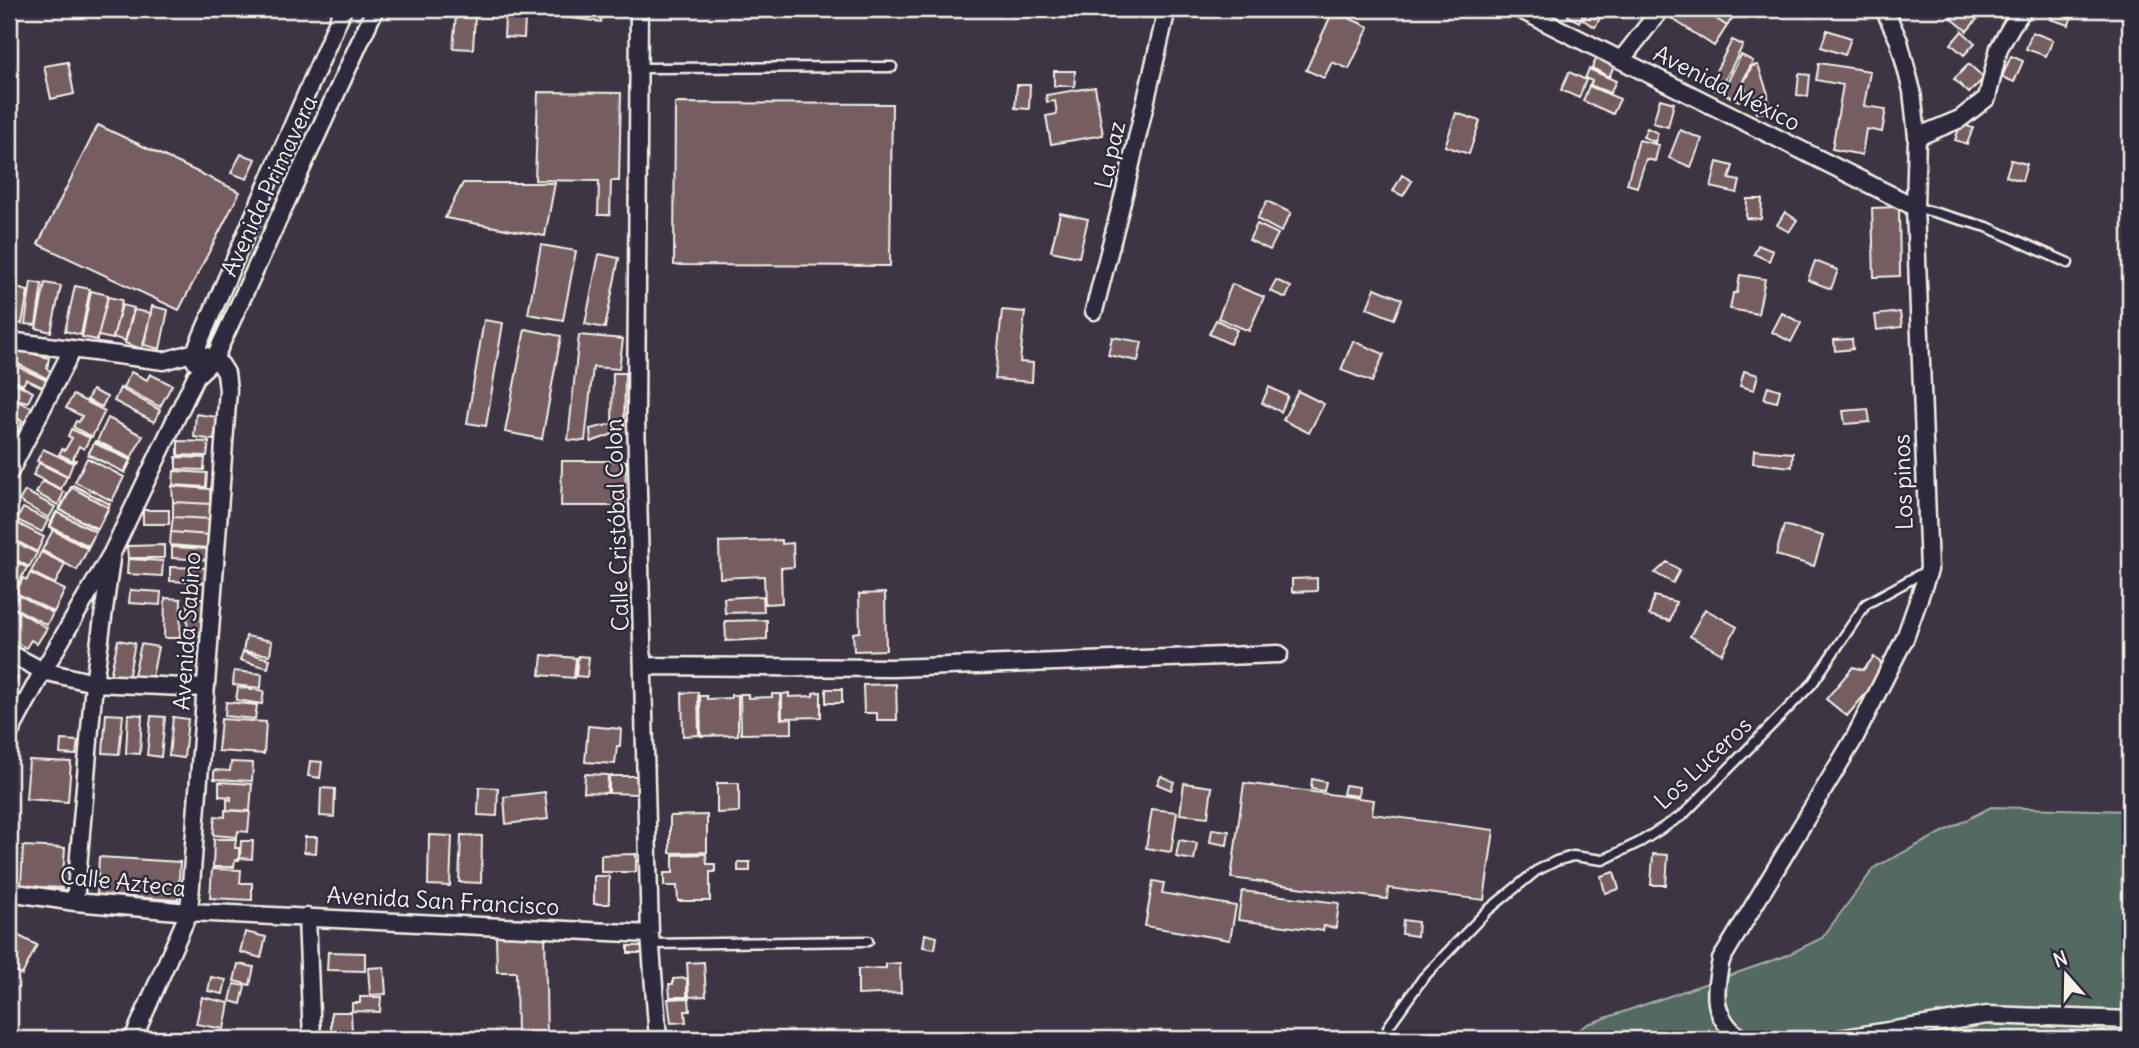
<svg xmlns="http://www.w3.org/2000/svg" width="2139" height="1048" font-family="Delius,sans-serif">
	<style>
		.green { fill: #546963; stroke: #a4ada6; stroke-width: 2 }
		.building { fill: #745d62; stroke: #f4f1e8; stroke-width: 2 }
		.lines { fill: none; stroke-linecap: round; stroke-linejoin: round }
		.lane-casing { stroke: #f4f1e8; stroke-width: 13 }
		.street-casing { stroke: #f4f1e8; stroke-width: 21 }
		.lane { stroke: #2f2a3d; stroke-width: 8 }
		.street { stroke: #2f2a3d; stroke-width: 16 }
		.labels { text-anchor: middle; stroke-width: 5; stroke-linejoin: round; paint-order: stroke }
		.street-label { font-size: 23px; fill: #f4f1e8; stroke: #2f2a3d }
	</style>
	<rect width="100%" height="100%" fill="#3d3444"/>
	<filter id="ink" filterUnits="userSpaceOnUse"><feTurbulence type="fractalNoise" baseFrequency=".0143" numOctaves="2"/><feDisplacementMap in="SourceGraphic" scale="14" xChannelSelector="R" yChannelSelector="G"/><feConvolveMatrix kernelMatrix="1 2 1 2 8 2 1 2 1" color-interpolation-filters="sRGB"/></filter>
	<g filter="url(#ink)">
		<!-- green -->
		<path class="green" d="M1991 807 2130 811V1039H1565L1588 1024 1783 957 1822 938 1875 867Z"/>
		<!-- building -->
		<path class="building" d="M500 9H603L601 22Z
			M663 9H756V11H663Z
			M1572 9H1586L1579 22 1568 16Z
			M1589 9H1605L1595 27 1583 20Z
			M1677 9H1702L1727 26 1714 46 1671 18Z
			M1702 9H1738L1727 26Z
			M1957 9H1968L1979 17 1967 31 1950 17Z
			M2054 9H2074L2069 25 2050 19Z
			M1333 11 1369 27 1349 69 1332 62 1324 78 1306 70Z
			M456 15 475 16 473 49 453 48Z
			M505 18 525 19 524 38 504 37Z
			M1827 30 1851 38 1845 55 1821 47Z
			M1962 31 1975 43 1964 55 1951 44Z
			M2032 32 2053 40 2046 56 2026 49Z
			M1732 40 1743 45 1719 92 1708 86Z
			M1741 55 1753 61 1740 87 1745 89 1739 101 1722 93Z
			M2011 56 2023 61 2014 82 2002 77Z
			M1597 57 1614 66 1609 77 1592 68Z
			M68 62 74 94 51 99 44 66Z
			M1819 63 1870 71 1864 106 1886 109 1882 132 1866 129 1862 155 1832 149 1843 85 1816 80Z
			M1969 64 1984 78 1969 93 1954 79Z
			M1758 65 1768 94 1769 112 1756 113 1754 96H1745L1746 87 1742 86 1752 66Z
			M1589 69 1616 81 1610 93 1590 85 1592 81 1585 78Z
			M1054 71H1075V86H1054Z
			M1569 72 1586 80 1579 98 1561 90Z
			M1799 74 1810 75 1808 96 1797 95Z
			M1017 85H1030L1029 109 1015 108Z
			M1589 86 1620 99 1613 114 1583 101Z
			M1095 87 1103 135 1051 144 1046 116 1057 114 1055 101 1047 102 1046 95Z
			M538 92 621 93 619 181H611L610 215H598L599 181 535 180Z
			M1660 99 1674 103 1668 127 1653 123Z
			M675 103 892 104 890 266 674 265Z
			M1456 113 1480 121 1469 154 1445 146Z
			M1961 124 1973 128 1967 144 1955 140Z
			M98 125 240 192 179 310 38 244Z
			M1647 128 1658 133 1655 142 1643 137Z
			M1680 130 1702 139 1691 167 1669 158Z
			M1639 140 1659 145 1655 161 1646 159 1637 187 1627 184Z
			M241 154 256 159 247 179 231 173Z
			M2011 160 2027 164 2022 181 2006 176Z
			M1717 162 1733 166 1729 179 1740 181 1737 193 1711 187Z
			M1402 175 1412 181 1403 196 1393 191Z
			M463 183H555L545 236 445 218Z
			M1747 199H1762L1761 219 1746 218Z
			M1267 201 1291 213 1281 232 1257 219Z
			M1899 207 1900 276 1874 277 1872 208Z
			M1785 212 1797 220 1789 232 1777 225Z
			M1060 213 1088 219 1079 257 1051 251Z
			M1257 224 1278 234 1270 250 1249 240Z
			M541 245 576 251 563 320 528 314Z
			M1758 245 1773 251 1769 261 1754 254Z
			M599 254 619 258 605 328 585 324Z
			M1815 261 1838 270 1831 289 1808 280Z
			M1740 275 1765 279 1758 314 1730 309 1733 293H1737Z
			M1276 280 1291 287 1286 298 1270 291Z
			M31 282 42 284 36 325 25 324Z
			M45 283 61 286 51 332 36 328Z
			M1232 284 1264 297 1249 331 1218 318Z
			M75 286 90 289 81 335 65 331Z
			M16 288 28 291 22 324 10 321Z
			M1375 288 1402 299 1394 319 1367 308Z
			M91 291 108 295 97 340 82 337Z
			M108 297 122 300 113 339 98 336Z
			M122 305 134 308 125 341 113 337Z
			M152 306 168 310 160 349 144 345Z
			M134 310 151 313 142 349 125 343Z
			M1002 310 1025 312 1020 362 1033 363 1032 382 995 379Z
			M1900 312 1902 327 1877 330 1875 315Z
			M1782 313 1801 323 1791 342 1772 332Z
			M484 320 503 323 486 426 467 423Z
			M1216 320 1237 330 1230 344 1209 334Z
			M525 329 561 336 542 439 505 432Z
			M579 335 623 339 619 369 593 367 585 441 568 440Z
			M1112 337 1142 342 1138 361 1108 355Z
			M1852 339 1853 349 1835 351 1834 340Z
			M1353 341 1384 354 1372 382 1341 370Z
			M18 350 49 358 47 369 54 373 50 380 12 361Z
			M10 363 48 381 44 388 26 379 23 385 9 378Z
			M1744 371 1758 375 1754 390 1740 386Z
			M131 372 147 380 150 374 172 385 160 407 123 387Z
			M613 373H625L624 430 591 442 590 429 612 424Z
			M9 380 33 392 28 402 9 397Z
			M1768 386 1780 390 1777 402 1764 399Z
			M1269 387 1288 396 1281 412 1262 403Z
			M120 388 160 410 154 422 114 401Z
			M92 390 107 397 102 407 87 400Z
			M1298 391 1324 404 1309 433 1283 420Z
			M73 395 105 411 92 437 73 427 76 421 79 422 82 416 66 408Z
			M9 398 34 408 27 423 9 415Z
			M1868 409 1870 422 1845 424 1843 411Z
			M196 414 217 417 214 440 194 437Z
			M9 415 22 421 17 434 9 430Z
			M108 418 143 436 131 458 97 441Z
			M71 429 90 438 84 449 79 446 73 459 76 460 75 462 59 454 62 449 65 450 72 438 68 436Z
			M9 431 18 435 12 448 9 447Z
			M95 441 132 459 125 473 88 454Z
			M178 441 209 442 207 456 178 455Z
			M94 443 130 460 124 472 88 455Z
			M43 449 73 463 68 476 37 461Z
			M1754 450 1793 453 1792 467 1753 463Z
			M176 457 205 458 204 470 176 469Z
			M87 458 124 477 112 501 75 482Z
			M562 461H626L625 506H561Z
			M39 463 67 477 61 489 33 475Z
			M174 471 207 473 206 487 173 485Z
			M42 481 64 492 58 505 36 493Z
			M73 485 110 504 98 529 60 510Z
			M172 486 210 489 211 504 173 502Z
			M71 487 109 508 97 530 59 509Z
			M25 491 55 507 49 518 19 501Z
			M173 502 211 504 210 519 173 517Z
			M23 508 48 520 42 532 17 520Z
			M143 510H169V524H143Z
			M56 512 96 532 89 546 49 526Z
			M57 512 96 532 88 547 50 527Z
			M173 517 210 519 209 535 171 532Z
			M9 519 44 537 37 552 9 537 11 534 9 533Z
			M1784 525 1823 536 1814 566 1776 555Z
			M53 530 88 549 77 570 42 550Z
			M171 532 209 535 208 548 170 545Z
			M9 539 37 553 29 567 9 556Z
			M782 540V544L793 543 794 567 781 568 782 603 765 604 764 576 720 578 719 542Z
			M164 545V558H128L127 546Z
			M172 547 209 549 208 560 172 558Z
			M41 552 65 564 55 584 31 572Z
			M9 558 27 568 15 589 9 585Z
			M128 559 163 561 162 576 127 574Z
			M1667 562 1680 570 1673 583 1655 573Z
			M170 567 210 568 209 583 170 581Z
			M30 573 65 590 54 612 16 593 23 578 27 580Z
			M1317 578V591L1292 592V579Z
			M130 590 161 592 160 605 129 603Z
			M885 593 886 650 854 651 853 633 860 632 859 594Z
			M19 595 53 613 47 625 13 607Z
			M763 596 764 612 725 613 724 598Z
			M1654 596 1676 602 1670 621 1649 615Z
			M165 598 181 599 180 638H164Z
			M188 598H203L202 636H187Z
			M11 607 47 628 37 644 31 640 26 648 9 638V611Z
			M1705 609 1737 627 1722 654 1690 636Z
			M767 620V639L726 641 725 621Z
			M246 636 272 641 270 655 243 651Z
			M118 640 135 643 128 679 110 676Z
			M141 644 158 647 151 683 133 679Z
			M243 652 270 659 268 668 240 660Z
			M542 655 576 658 574 678 540 675Z
			M578 656 589 657 587 677 576 676Z
			M1874 657 1887 668 1847 716 1826 699 1853 667 1863 670Z
			M234 671 262 674 261 688 233 685Z
			M9 673 18 678 10 692 9 691Z
			M896 684 897 720H877V713H864L863 685Z
			M238 687 264 691 262 704 236 700Z
			M826 689H842V703H826Z
			M698 692 699 735 683 736 682 693Z
			M821 692V717L782 718V694L789 693V697L813 696V693Z
			M740 694H748V698L772 697V694H780L781 719 792 718V733L741 734Z
			M731 695H738V735L701 736 700 696H707V699L731 698Z
			M226 702 257 705 255 719 225 716Z
			M106 714 123 715 119 754 103 753Z
			M128 714 142 715 140 754 126 753Z
			M151 716 165 717 161 757 147 755Z
			M173 717 188 719 184 758 169 756Z
			M221 719 266 722 264 754 218 751Z
			M588 726 621 729 620 746H617L615 764 585 762Z
			M61 740 78 741 76 755 60 754Z
			M29 760 71 762 68 802 26 799Z
			M310 761 322 762 320 778 308 776Z
			M231 762 253 763 252 781 214 779V770L230 771Z
			M585 774 608 775 607 793 584 792Z
			M609 776H638L637 794 609 793Z
			M1161 776 1174 782 1171 790 1157 784Z
			M1312 779 1326 782 1324 791 1311 789Z
			M219 782 252 784 250 811 227 810V799L231 800V797L219 796Z
			M717 783H739V812L717 813Z
			M1184 783 1212 787 1208 817 1180 814Z
			M1244 783 1374 800 1372 814 1494 830 1484 900 1388 888 1387 899 1231 878Z
			M1345 785 1359 787 1358 796 1343 794Z
			M479 787 498 788 497 816 478 815Z
			M321 788 335 789 334 817 320 816Z
			M545 792 548 819 506 824 504 797Z
			M1152 809 1177 812 1171 852 1146 848Z
			M225 810 250 812 248 832 238 831 237 837 213 835 215 816 225 817Z
			M707 815V852L670 853V816Z
			M1212 829 1229 831 1227 845 1210 842Z
			M429 835 452 836 450 886 428 885Z
			M461 835 482 836 481 883 459 882Z
			M305 837H317L316 853 304 852Z
			M214 839H236L235 848H239V860H235L234 867H213Z
			M1179 840 1197 843 1194 860 1176 857Z
			M241 841H253L252 859 240 858Z
			M23 846 65 848 62 888 21 886Z
			M636 854V872H601V855Z
			M706 854 707 864H715V872H710V901H678L677 886H664V873H673V855Z
			M1653 854 1668 855 1666 885H1651Z
			M99 857 180 862 178 900 97 895Z
			M738 862H750V871H738Z
			M212 869 241 870 240 883H252V900L210 898Z
			M1614 872 1619 889 1605 893 1601 876Z
			M594 876H609V904H594Z
			M1153 881 1164 883 1162 893 1236 906 1230 940 1145 926Z
			M1242 891 1339 903 1336 928 1324 926 1323 931 1238 920Z
			M1403 920 1418 922 1417 936 1402 934Z
			M9 931 37 945 22 975 9 968Z
			M245 932 266 937 261 958 240 952Z
			M925 934 937 937 935 949 923 947Z
			M545 935 547 1039H517L516 972H497L496 936Z
			M628 946H646V953H628Z
			M328 952 365 953V971L327 970Z
			M704 962 706 996 689 997 687 963Z
			M900 963 901 993 858 995V969L886 968V964Z
			M238 964 254 967 250 985 234 981Z
			M384 967 386 994 370 995 368 968Z
			M211 977 226 980 223 994 208 991Z
			M687 978V997H670L669 984H673V979Z
			M234 984 245 986 241 1004 230 1001Z
			M202 997 229 1003 224 1029 196 1024Z
			M360 997H381L380 1012 352 1011V1003H360Z
			M689 998 690 1011H685L686 1022 671 1023 668 999Z
			M331 1012H351L352 1032 331 1033Z
			M693 1030 696 1039H677L676 1035Z
			M434 1033 479 1036 482 1039H434Z"/>
		<g class="lines">
			<defs>
				<path id="lane" d="M639 68 892 67
					M1915 207 1987 227 2068 263
					M652 944 868 941
					M1388 1027 1423 978 1487 911 1536 871 1556 861 1573 856 1603 860 1640 842 1683 815 1812 684 1866 604 1926 571"/>
				<path id="street" d="M639 9 636 418 650 934 658 1039
					M1519 9 1915 207
					M1621 60 1661 9
					M1917 137 1960 119 1987 98 1999 48 2012 25 2024 9
					M1094 311 1125 190 1167 9
					M9 341 164 361 195 352 214 359 221 365 226 373 228 390 189 912 133 1039
					M195 361V352L343 9
					M9 473 72 350
					M9 653 43 671 94 683 205 688
					M644 666 893 668 1279 654
					M9 734 43 671 112 553 196 376 214 359 375 9
					M9 892 75 902 189 912 650 934
					M75 902 94 683 111 559
					M307 917 312 1039
					M1741 1039C1711 1015 1714 995 1721 960L1854 739 1905 638 1929 570 1915 207 1917 137 1912 91 1899 41 1884 9
					M1839 1039 1987 1015 2130 1020"/>
			</defs>
			<!-- lane casing -->
			<use href="#lane" class="lane-casing"/>
			<!-- street casing -->
			<use href="#street" class="street-casing"/>
			<!-- lane -->
			<use href="#lane" class="lane"/>
			<!-- street -->
			<use href="#street" class="street"/>
		</g>
	</g>
	<g class="labels">
		<!-- street labels -->
		<g class="street-label">
			<text transform="translate(1727 88) rotate(27)" y="8">Avenida México</text>
			<text transform="translate(1110 155) rotate(-77)" y="8">La paz</text>
			<text transform="translate(269 186) rotate(-65)" y="8">Avenida Primavera</text>
			<text transform="translate(1903 482) rotate(-92)" y="8">Los pinos</text>
			<text transform="translate(617 525) rotate(-92)" y="8">Calle Cristóbal Colon</text>
			<text transform="translate(187 631) rotate(-86)" y="8">Avenida Sabino</text>
			<text transform="translate(1703 763) rotate(-43)" y="8">Los Luceros</text>
			<text transform="translate(123 882) rotate(6)" y="8">Calle Azteca</text>
			<text transform="translate(443 901) rotate(3)" y="8">Avenida San Francisco</text>
		</g>
	</g>
	<!-- margin -->
	<rect width="2139" height="1048" fill="none" stroke="#2f2a3d" stroke-width="35"/>
	<rect x="18" y="18" width="2104" height="1013" fill="none" stroke="#f4f1e8" stroke-width="2.5" filter="url(#ink)"/>
	<!-- north arrow -->
	<g transform="translate(2066 975) rotate(340)" stroke="#2f2a3d" stroke-width="5" paint-order="stroke">
	<path d="M0-5L12 26L0 18L-12 26Z" fill="#f4f1e8"/>
	<text y="-10" font-size="19" font-weight="bold" text-anchor="middle" fill="#f4f1e8">N</text>
	</g>
</svg>
